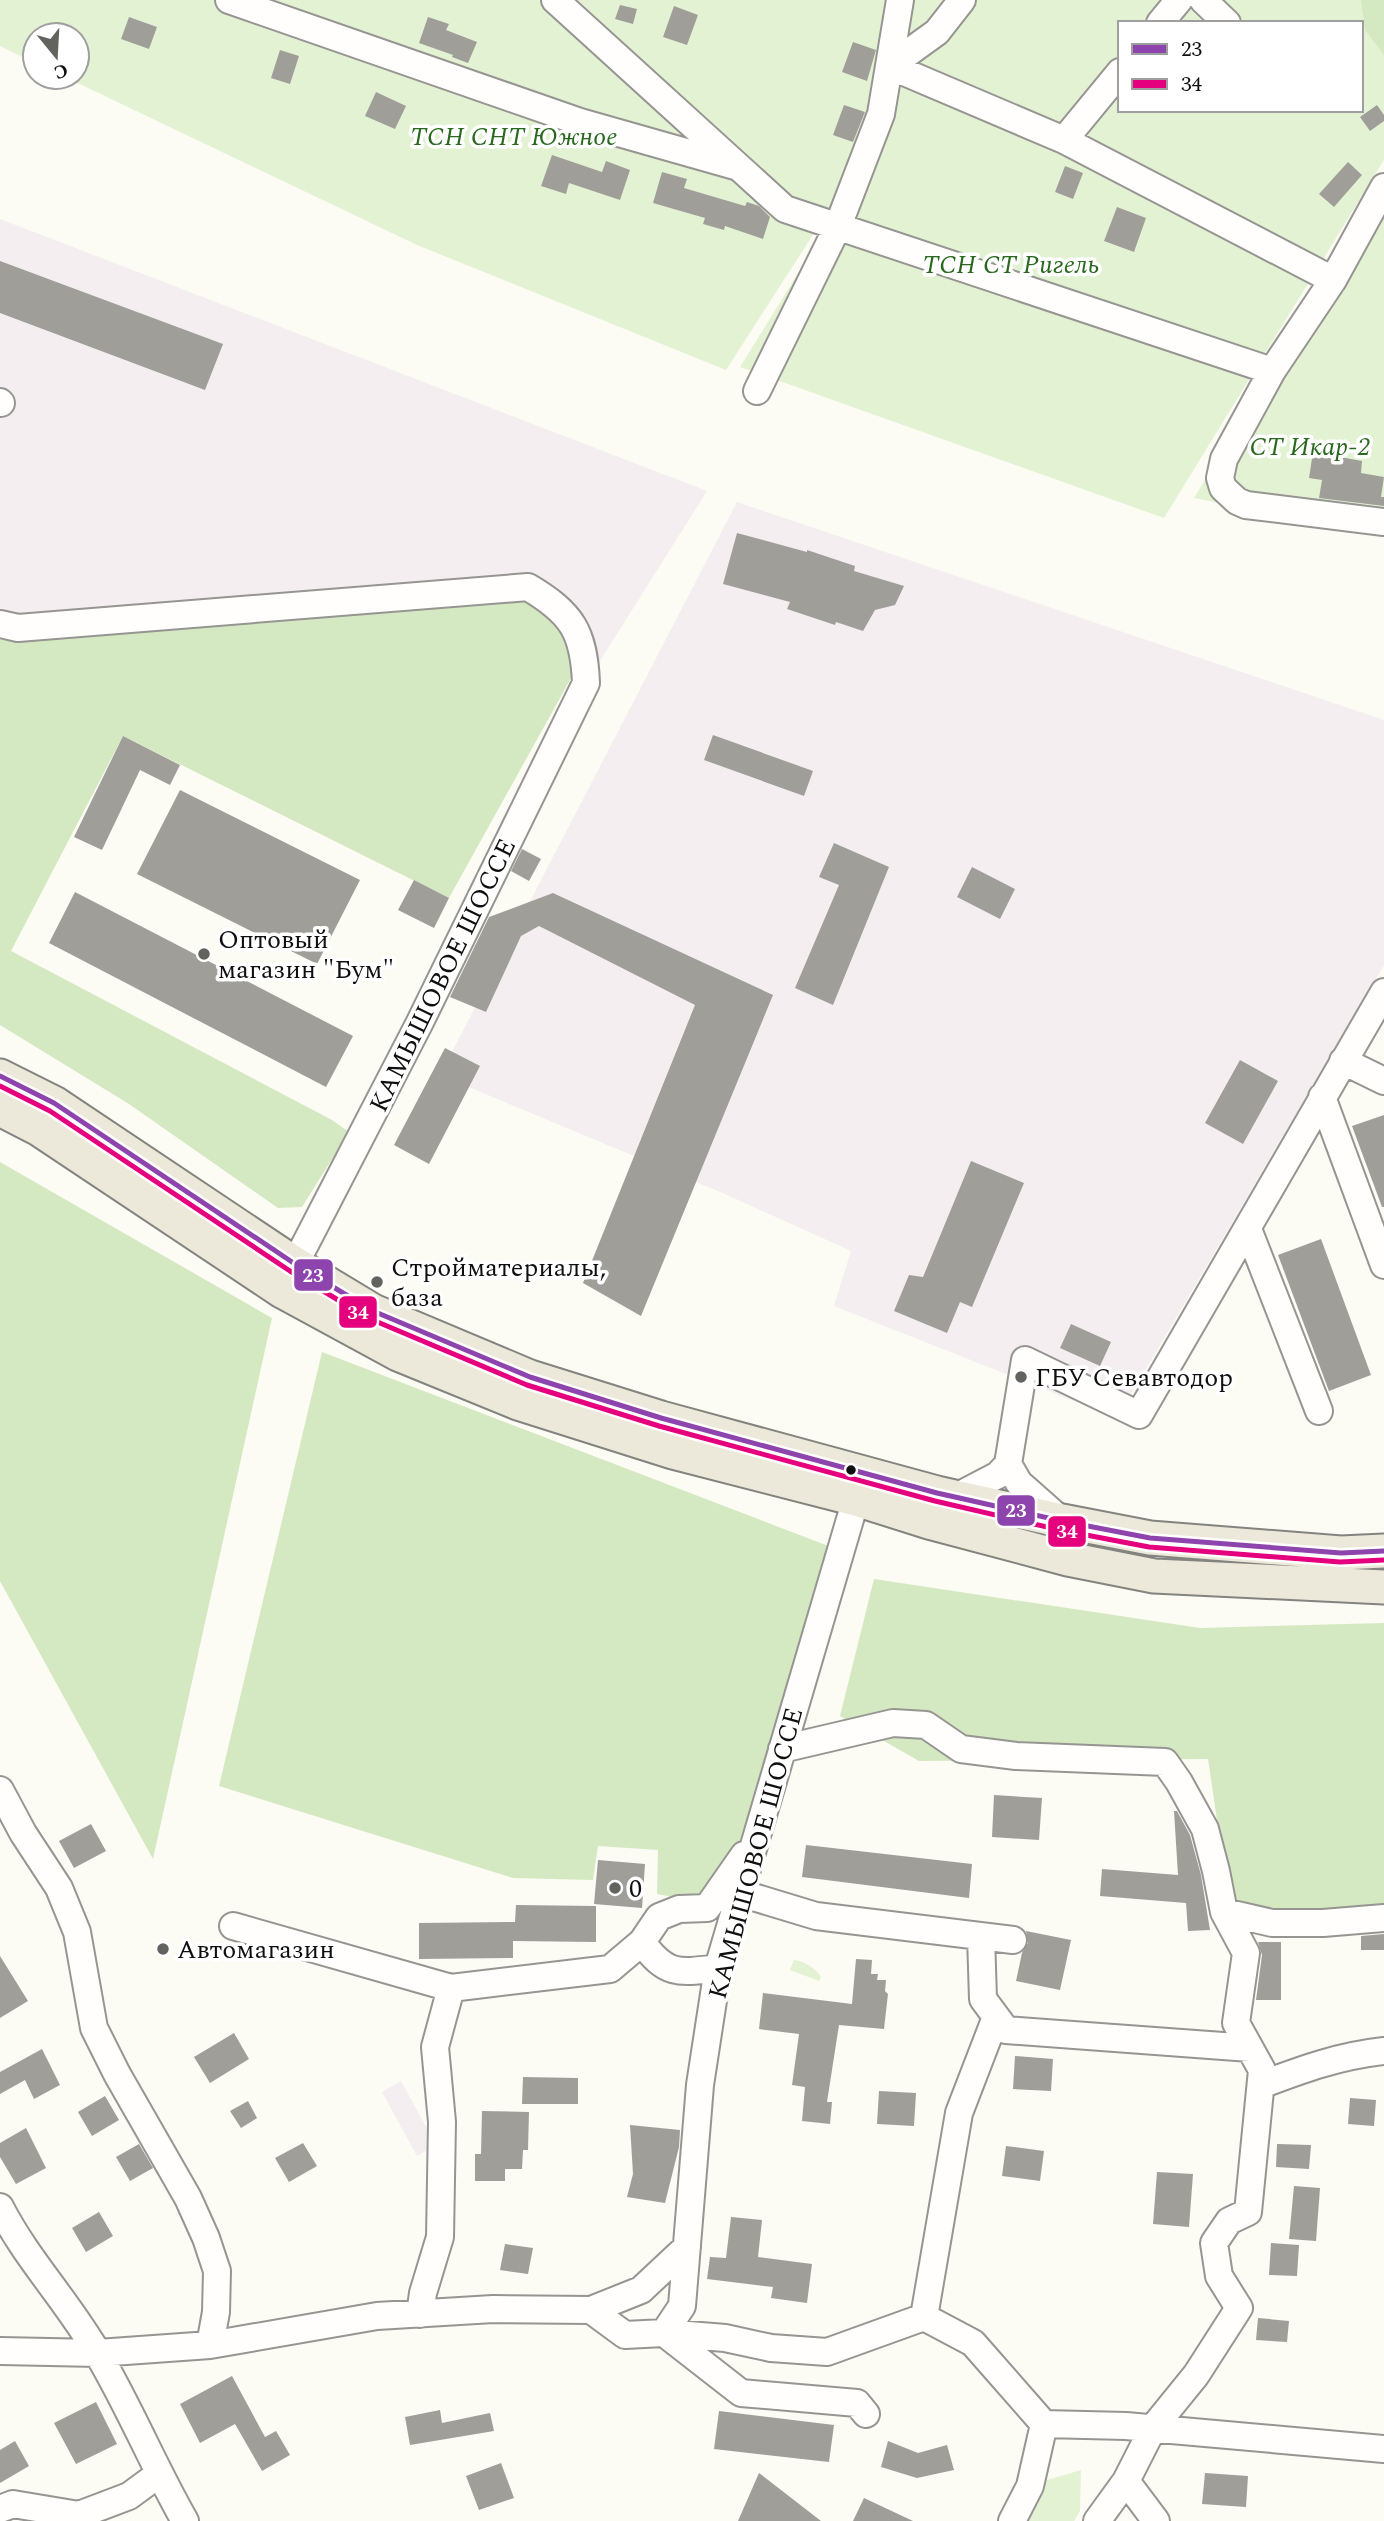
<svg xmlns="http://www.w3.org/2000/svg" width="1384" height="2521" font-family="Spectral,serif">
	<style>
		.industrial { fill: #f4eef1 }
		.green { fill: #e4f2d4; fill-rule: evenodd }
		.forest { fill: #d4e9c2 }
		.building { fill: #a09e99 }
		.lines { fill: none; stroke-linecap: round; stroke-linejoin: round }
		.minor-casing { stroke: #969592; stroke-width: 30 }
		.major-casing { stroke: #83837f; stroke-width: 37 }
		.minor { stroke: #fffefd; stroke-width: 26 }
		.major { stroke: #ede9da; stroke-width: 33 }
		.bus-1-casing { stroke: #fff; stroke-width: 10 }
		.bus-2-casing { stroke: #fff; stroke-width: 10 }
		.bus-1 { stroke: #8e44ad; stroke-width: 5 }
		.bus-2 { stroke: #e5007d; stroke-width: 5 }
		.poi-dot { fill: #62625f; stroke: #fff; stroke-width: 2.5 }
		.bus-dot { fill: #0f0f0f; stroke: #fff; stroke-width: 2.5 }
		.labels { text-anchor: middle; stroke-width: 7; stroke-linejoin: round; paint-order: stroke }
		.park-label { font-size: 26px; font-style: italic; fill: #29681e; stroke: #fff }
		.poi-label { font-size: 26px; fill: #0f0f0f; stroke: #fff; text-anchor: start }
		.street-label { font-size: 26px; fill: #0f0f0f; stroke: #fff }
		.line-badge { stroke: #fff; stroke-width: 2.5 }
		.badge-label { font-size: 19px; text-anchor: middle; font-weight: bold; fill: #fff }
	</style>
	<rect width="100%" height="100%" fill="#fcfbf4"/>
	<!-- industrial -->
	<path class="industrial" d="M0 219 707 491 586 683 585 653 0 624Z
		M737 502 1384 720V965L1117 1418 834 1306 851 1251 725 1194 440 1075Z
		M401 2081 436 2145 417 2156 382 2092Z"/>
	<!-- green -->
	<path class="green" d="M0 0H569L816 230 726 370 417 245 65 77H77V35H35V63L0 46Z
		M578 0H1384V160L1164 518 740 367 824 231ZM1120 23H1361V110H1120Z
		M1384 183V536L1194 498Z
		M794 1960C804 1961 816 1968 821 1977L819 1981 790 1970Z
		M1081 2470 1080 2511 1074 2521H1022L1040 2482Z"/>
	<!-- forest -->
	<path class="forest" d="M1361 0H1384V55L1365 30Z
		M528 587 585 653 449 898 123 736 11 951 332 1120 349 1132 302 1207 278 1208 129 1104 0 1025V624Z
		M0 1162 272 1318 153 1859 0 1581Z
		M322 1352 831 1547 744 1845 700 1902 657 1894 658 1850 598 1846 593 1880 513 1878 219 1786Z
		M874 1579 1200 1628 1384 1623V1914L1231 1915 1208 1759 919 1761 840 1716Z"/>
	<!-- building -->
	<path class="building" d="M620 5 637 9 633 24 615 19Z
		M674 6 698 15 687 45 663 37Z
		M129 17 157 27 149 49 121 39Z
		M428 17 449 24 446 30 477 42 468 63 452 57 453 55 419 43Z
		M853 42 876 50 867 81 842 72Z
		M280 50 299 56 290 84 271 78Z
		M376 92 406 106 395 129 365 116Z
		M844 105 865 112 853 142 833 135Z
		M1377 105 1384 115V121L1370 131 1360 117Z
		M552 155 602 172 606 161 630 170 620 200 569 183 566 194 541 186Z
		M1348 162 1362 175 1334 207 1319 194Z
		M1065 166 1083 173 1073 199 1055 192Z
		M662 172 687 179 684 188 745 206 747 202 759 206 770 217 763 239 725 226 724 230 703 224 705 218 653 203Z
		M1117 207 1146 218 1134 252 1104 241Z
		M0 261 223 344 205 390 0 313Z
		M1313 452 1362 461 1361 473 1384 477 1381 497H1384V506L1319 498 1322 480 1309 478Z
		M737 533 807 552V550L855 566 854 571 904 586 895 605 875 610 863 631 836 622 835 625 787 609 790 602 723 584Z
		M713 735 813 771 804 796 704 760Z
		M123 736 180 765 170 785 140 770 102 850 74 837Z
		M180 790 360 880 317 964 137 874Z
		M834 843 889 867 833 1005 795 988 839 885 819 877Z
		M522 849 541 859 529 881 511 871Z
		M972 867 1015 889 1000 919 957 897Z
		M414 880 449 898 434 928 398 910Z
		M75 892 353 1036 326 1087 49 943Z
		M553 893 773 995 641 1316 583 1283 695 1005 539 926 521 936 486 1012 450 997 489 917Z
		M445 1048 480 1066 429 1164 394 1145Z
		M1240 1060 1278 1081 1243 1144 1205 1123Z
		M1384 1115V1207H1382L1352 1126Z
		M971 1161 1024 1183 972 1307 960 1302 947 1333 894 1311 909 1275 923 1277Z
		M1321 1239 1371 1375 1329 1391 1278 1255Z
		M1071 1324 1111 1342 1100 1366 1060 1348Z
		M994 1795 1042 1798 1039 1840 992 1837Z
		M1174 1811H1177L1190 1835 1201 1875 1210 1930 1188 1931 1186 1903 1100 1896 1102 1869 1178 1875Z
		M91 1824 106 1851 74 1868 59 1841Z
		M806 1845 972 1864 969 1898 802 1877Z
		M598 1860 645 1864 642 1908 594 1904Z
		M516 1905 596 1906V1942L513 1941V1958L419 1959V1923L515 1922Z
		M1026 1931 1071 1940 1060 1990 1016 1981 1022 1953 1028 1943Z
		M1384 1934V1950H1361V1936Z
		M1258 1942H1281V2000H1256L1262 1955Z
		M0 1956 28 2001 0 2018Z
		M856 1959 872 1960 871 1974H878L877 1980H886L885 1991 888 1994 884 2029 839 2025 827 2102H832L830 2124 802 2121 805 2087 792 2085 799 2034 759 2029 763 1993 852 2004Z
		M234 2033 249 2059 210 2083 194 2057Z
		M42 2049 60 2085 34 2099 25 2080 0 2094V2072Z
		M1015 2056 1053 2059 1051 2091 1013 2089Z
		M523 2077 578 2078V2104H522Z
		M879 2091 916 2093 914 2126 877 2124Z
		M105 2096 119 2120 92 2136 78 2112Z
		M1350 2098 1376 2100 1374 2126 1348 2124Z
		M248 2101 257 2118 241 2128 230 2111Z
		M482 2111 529 2112 528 2150H523L522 2169H505V2181H475V2154H481Z
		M630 2125 680 2130 679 2147 665 2203 627 2197 633 2174Z
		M26 2128 46 2168 16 2184 0 2157V2143Z
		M303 2143 317 2166 289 2182 275 2158Z
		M139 2144 153 2168 130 2181 116 2157Z
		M1277 2144 1311 2145 1309 2169 1276 2167Z
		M1006 2146 1044 2151 1040 2181 1002 2176Z
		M1157 2172 1193 2174 1189 2227 1153 2224Z
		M1294 2186 1320 2188 1316 2241 1289 2239Z
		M99 2212 113 2236 86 2252 72 2228Z
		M731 2217 762 2220 758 2257 812 2264 807 2303 771 2298 773 2287 707 2279 710 2257 726 2258Z
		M1271 2243 1299 2245 1297 2276 1269 2275Z
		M505 2244 533 2248 528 2274 500 2270Z
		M1258 2318 1289 2321 1287 2342 1256 2340Z
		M232 2376 265 2437 276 2431 290 2455 262 2471 235 2424 200 2443 180 2404Z
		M96 2402 117 2444 76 2464 54 2423Z
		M440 2410 442 2423 490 2413 494 2431 410 2445 405 2417Z
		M719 2411 834 2425 829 2462 714 2449Z
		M15 2441 29 2466 0 2483V2450Z
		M888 2441 918 2453 947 2445 954 2470 917 2478 881 2467Z
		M501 2463 514 2498 479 2510 466 2476Z
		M759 2473 821 2521H738Z
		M1205 2473 1248 2476 1246 2507 1202 2504Z
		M864 2498 913 2521H853Z"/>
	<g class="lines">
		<defs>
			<path id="minor" d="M229 0 580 122 735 166
				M555 0 785 209 1272 371
				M1203 0 1227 23
				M1160 23 1179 0
				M890 66 1064 140 1333 280
				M890 66 937 32 962 0
				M1064 140 1120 72
				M1384 187 1333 280 1272 371 1224 459 1220 478 1223 488 1237 501 1246 505 1384 522
				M757 391 838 226 881 114 900 0
				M0 402 1 403
				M0 624 18 628 528 587C572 613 584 632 586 683L419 1024 295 1264
				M1343 1061 1384 1081
				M1322 1097 1384 1265
				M1248 1229 1319 1411
				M1008 1464 1019 1483 1062 1521
				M956 1497 998 1475 1008 1464 1025 1360 1139 1415 1384 992
				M782 1749 893 1723 926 1725 961 1749 1016 1756 1165 1762 1179 1782 1205 1829 1216 1871 1224 1912 1246 1953 1236 2023 1262 2070 1248 2212 1229 2221 1214 2243 1219 2276 1239 2308 1196 2375 1153 2428 1126 2481 1097 2521
				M0 1790 23 1833 59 1888 77 1932 94 2028 117 2074 188 2198 206 2238 217 2271 216 2312 210 2345
				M740 1893 816 1916 1013 1940
				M1224 1912 1272 1923H1323L1384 1918
				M233 1926 451 1988 610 1969 642 1942 659 1917 679 1909 707 1908 744 1855
				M981 1936 983 1999 1006 2030 1250 2048
				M642 1942C666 1976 679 1973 718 1968
				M1261 2085C1303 2069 1339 2056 1384 2051
				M0 2207C27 2260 69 2303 98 2354 130 2408 154 2467 185 2521
				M591 2310 641 2290 687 2247
				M420 2314 423 2293 440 2237 442 2122 435 2047 451 1988
				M924 2317 959 2113 996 2017
				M664 2333 682 2306 700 2085 718 1968 856 1499
				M664 2333 741 2393 857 2403 866 2414
				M0 2351 98 2353 210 2345 377 2316 493 2309 591 2310 625 2335 664 2333 725 2338 771 2348 827 2352 924 2317 973 2343 1044 2424 1030 2486 1012 2521
				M1044 2424 1126 2426 1384 2449
				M1126 2481 1156 2521
				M0 2509 13 2504 79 2515 129 2496 159 2474"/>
			<path id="major" d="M0 1076 54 1103 295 1264 373 1311 530 1377 661 1418 937 1493 1062 1521 1150 1538 1341 1553 1384 1551
				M0 1109 39 1129 282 1291 398 1354 518 1403 673 1452 856 1499 929 1522 1068 1559 1154 1576 1384 1587"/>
		</defs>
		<!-- minor casing -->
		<use href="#minor" class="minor-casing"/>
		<!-- major casing -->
		<use href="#major" class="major-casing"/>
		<!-- minor -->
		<use href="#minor" class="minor"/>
		<!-- major -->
		<use href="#major" class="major"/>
		<defs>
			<path id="bus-1" d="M0 1076 54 1103 295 1264 373 1311 530 1377 661 1418 937 1493 1062 1521 1150 1538 1341 1553 1384 1551"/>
			<path id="bus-2" d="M0 1086 50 1111 290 1271 368 1318 527 1385 659 1426 935 1501 1060 1530 1149 1547 1340 1562 1384 1560"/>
		</defs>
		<!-- bus-1 casing -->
		<use href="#bus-1" class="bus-1-casing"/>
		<!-- bus-2 casing -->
		<use href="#bus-2" class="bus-2-casing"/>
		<!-- bus-1 -->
		<use href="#bus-1" class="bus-1"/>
		<!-- bus-2 -->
		<use href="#bus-2" class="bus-2"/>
	</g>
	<!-- markers -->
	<g class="poi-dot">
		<circle cx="204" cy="954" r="7"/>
		<circle cx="377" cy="1282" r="7"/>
		<circle cx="1021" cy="1377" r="7"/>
		<circle cx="615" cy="1888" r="7"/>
		<circle cx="163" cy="1949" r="7"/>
	</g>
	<circle class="bus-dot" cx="851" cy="1470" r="6"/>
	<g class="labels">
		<!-- park labels -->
		<g class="park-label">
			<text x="514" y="145">ТСН СНТ Южное</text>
			<text x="1011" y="273">ТСН СТ Ригель</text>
			<text x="1310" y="455">СТ Икар-2</text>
		</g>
		<!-- poi labels -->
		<g class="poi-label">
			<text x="218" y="948">Оптовый<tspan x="218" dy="30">магазин "Бум"</tspan></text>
			<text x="391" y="1276">Стройматериалы,<tspan x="391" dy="30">база</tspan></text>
			<text x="1035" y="1386">ГБУ Севавтодор</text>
			<text x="629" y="1897">0</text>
			<text x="177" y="1958">Автомагазин</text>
		</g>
		<!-- street labels -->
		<g class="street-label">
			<text transform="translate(442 975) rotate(-64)" y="9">КАМЫШОВОЕ ШОССЕ</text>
			<text transform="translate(755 1853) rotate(-75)" y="9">КАМЫШОВОЕ ШОССЕ</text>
		</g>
	</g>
	<g class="line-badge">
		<rect x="293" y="1258" width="41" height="34" rx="7" fill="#8e44ad"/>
		<rect x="338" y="1295" width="40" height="34" rx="7" fill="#e5007d"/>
		<rect x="996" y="1494" width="40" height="33" rx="7" fill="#8e44ad"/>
		<rect x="1047" y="1515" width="40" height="33" rx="7" fill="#e5007d"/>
	</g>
	<g class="badge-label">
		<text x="313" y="1282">23</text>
		<text x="358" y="1319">34</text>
		<text x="1016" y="1517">23</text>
		<text x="1067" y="1538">34</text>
	</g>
	<!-- legend -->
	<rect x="1118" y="21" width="245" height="91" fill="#ffffff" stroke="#9f9f9f" stroke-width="2"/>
	<rect x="1132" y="44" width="35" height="10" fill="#8e44ad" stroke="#9f9f9f" stroke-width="2"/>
	<text x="1181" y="56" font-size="21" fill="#0f0f0f">23</text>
	<rect x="1132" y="79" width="35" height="10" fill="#e5007d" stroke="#9f9f9f" stroke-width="2"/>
	<text x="1181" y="91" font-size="21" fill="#0f0f0f">34</text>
	<!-- north arrow -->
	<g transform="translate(56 56) rotate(162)"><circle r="33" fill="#ffffff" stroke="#9f9f9f" stroke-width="2"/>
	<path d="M0-5L12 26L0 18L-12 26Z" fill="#62625f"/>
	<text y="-10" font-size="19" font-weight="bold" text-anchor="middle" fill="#0f0f0f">С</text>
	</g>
</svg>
